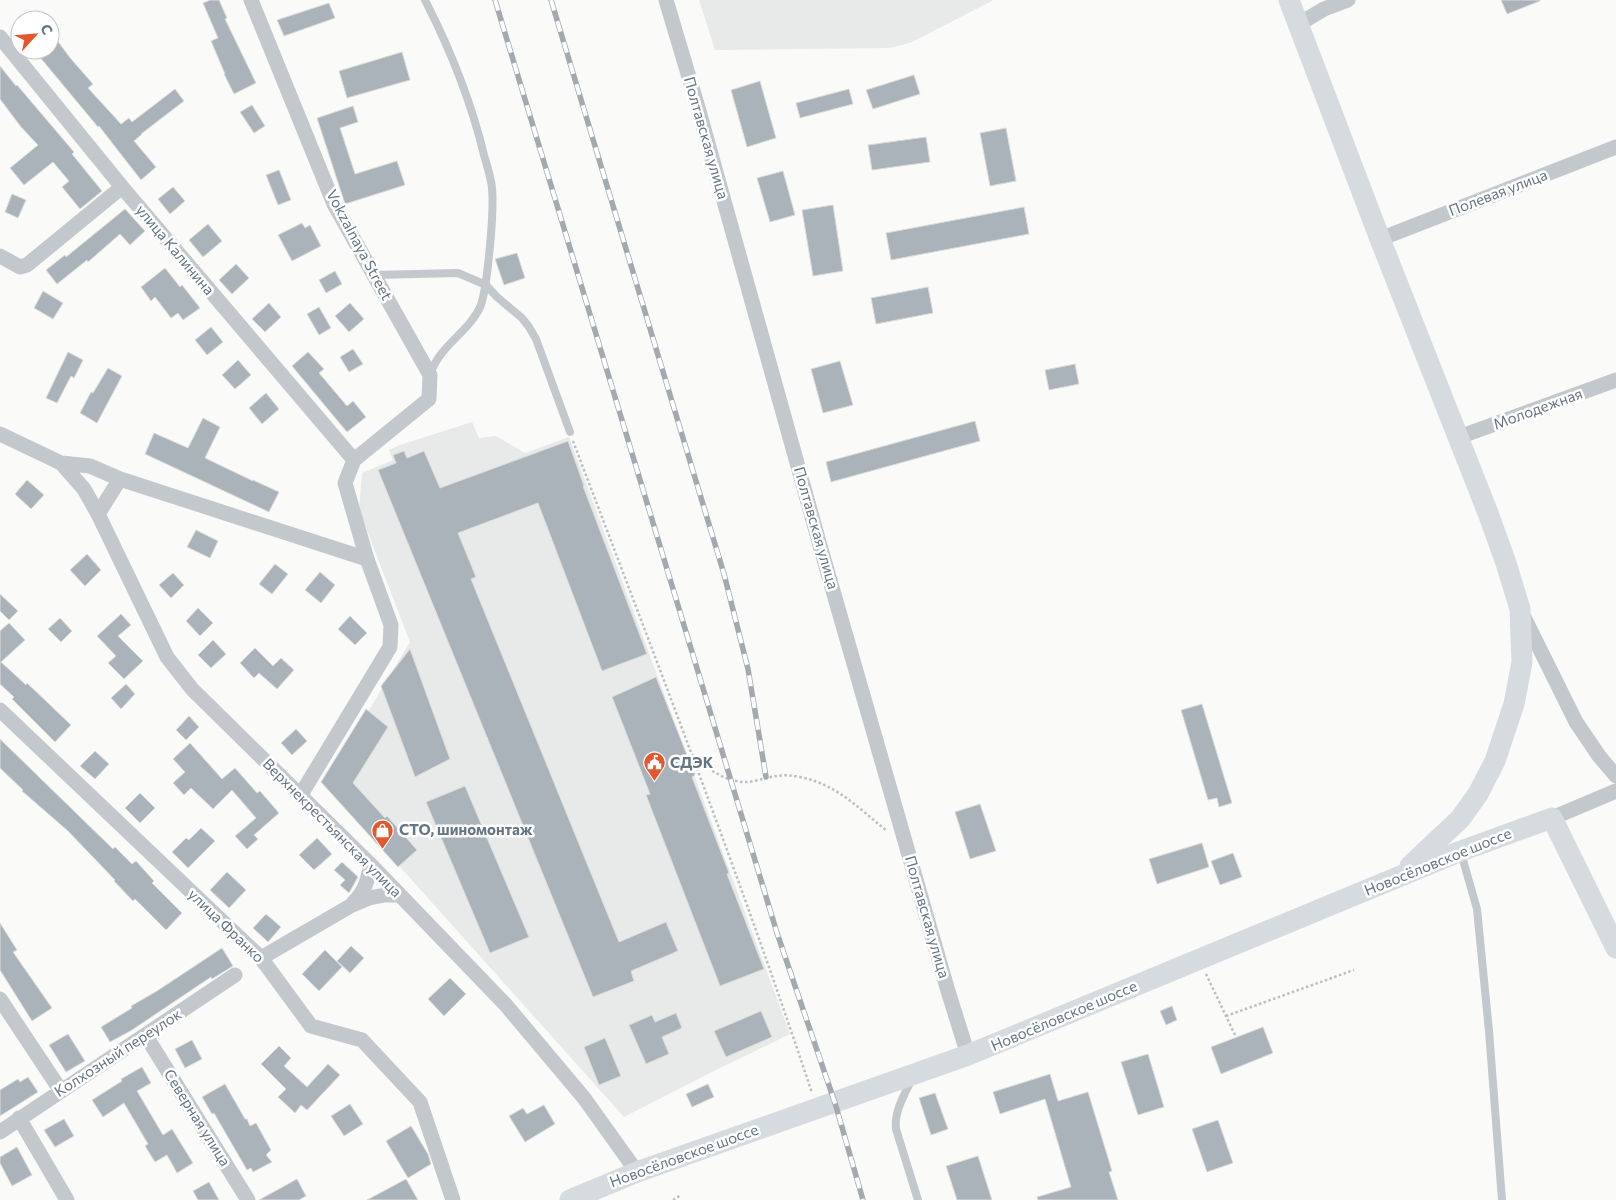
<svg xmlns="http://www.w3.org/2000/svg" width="1616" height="1200" font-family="Commissioner,sans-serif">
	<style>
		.built { fill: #e8e9e9 }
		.building { fill: #aab3b9; stroke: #dcdcda }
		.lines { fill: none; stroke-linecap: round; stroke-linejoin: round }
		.path { stroke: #bbbfc2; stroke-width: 2.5; stroke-dasharray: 2.5 2.5; stroke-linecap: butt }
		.lane { stroke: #c3c8cc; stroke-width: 8 }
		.street { stroke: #c3c8cc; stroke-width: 15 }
		.secondary { stroke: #d6dbdf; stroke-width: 21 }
		.rail-casing { stroke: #a2aab0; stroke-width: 5.5 }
		.rail { stroke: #fff; stroke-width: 4; stroke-dasharray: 11; stroke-linecap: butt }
		.labels { text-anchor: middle; stroke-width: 5; stroke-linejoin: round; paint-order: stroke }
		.street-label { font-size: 15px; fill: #657683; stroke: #fff }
		.poi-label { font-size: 15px; font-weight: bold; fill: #657683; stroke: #fff; text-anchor: start }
	</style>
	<rect width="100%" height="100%" fill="#fafaf8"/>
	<!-- built -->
	<path class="built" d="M699 0H992V1L910 43 889 48 715 50Z
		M472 422 479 438 496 436 525 453 569 437 790 1034 714 1071 624 1117 325 783 410 642 359 510 362 473 393 460 389 450 400 445Z"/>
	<!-- building -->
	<path class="building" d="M210 0H219L227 18 225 19 256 83 234 94 224 74H225L211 41 218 38 203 3Z
		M1501 0H1540V1L1507 14Z
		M329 3 335 18 284 36 277 20Z
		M50 31 71 59 93 84 88 88 121 124 129 118 132 122 175 89 184 101 141 134H142L134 141 156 167 141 180 99 126 98 127 88 115 34 50H50Z
		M402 52 410 80 347 98 339 71Z
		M0 66 16 86 17 85 74 152 72 154 102 191 80 209 62 187 69 181 53 162 24 185 10 168 38 145 21 127 0 99Z
		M914 75 920 94 873 109 866 90Z
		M760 81 776 138 747 147 731 90Z
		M849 89 853 104 800 118 796 103Z
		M252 105 265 126 254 133 240 112Z
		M353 106 358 122 340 128 355 174 397 161 405 185 345 204 317 118Z
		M1006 128 1016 181 990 186 980 133Z
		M926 137 930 162 872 170 868 145Z
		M279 170 291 200 278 205 266 175Z
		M783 171 795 215 770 222 757 178Z
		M173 187 185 201 170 214 158 199Z
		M12 194 26 200 18 218 5 212Z
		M833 205 843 271 813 276 802 210Z
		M1024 207 1029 234 891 260 886 233Z
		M125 209 145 231 130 245 120 234 88 262 87 260 57 284 46 270 65 255 66 257Z
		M302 223 305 228 310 225 321 246 292 261 278 235Z
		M208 224 222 241 203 257 189 240Z
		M517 253 525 278 504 285 495 259Z
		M236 264 249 278 232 294 219 280Z
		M165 268 180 287 182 285 200 308 183 320 178 313 171 318 155 297 151 301 141 287Z
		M335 271 342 284 326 293 319 280Z
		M928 287 933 313 876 324 871 298Z
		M43 291 63 303 53 319 34 308Z
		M269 303 281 317 265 332 252 319Z
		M350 303 364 319 349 332 335 316Z
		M319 307 331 328 319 335 307 314Z
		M211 327 223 342 207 355 195 340Z
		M353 349 363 364 349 372 340 357Z
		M68 352 83 360 74 378 71 376 57 403 46 398Z
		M308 352 324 369 319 373 347 406 353 401 366 417 347 432 292 366Z
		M238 360 251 375 235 389 222 375Z
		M840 361 853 405 823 413 811 369Z
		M1075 364 1079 384 1049 390 1045 370Z
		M108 368 122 376 97 423 80 413 91 392 93 393Z
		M266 393 279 409 262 424 249 408Z
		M203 418 220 427 205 458 253 481V480L279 492 269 512 145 454 154 433 188 448Z
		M975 421 980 441 831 482 826 462Z
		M568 441 584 486H583L647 654 602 671 538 503 458 533 476 577 471 579 619 942 666 922 678 951 631 971 634 981 593 997 378 470 396 463 393 455 404 451 407 458 424 451 440 488Z
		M27 480 44 495 31 509 15 494Z
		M196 530 218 541 210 558 187 547Z
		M87 554 101 570 85 586 70 570Z
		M275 564 288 574 272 594 259 584Z
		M320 572 335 585 321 603 305 590Z
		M173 573 184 585 171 598 159 585Z
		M0 594 18 611 9 620 0 611Z
		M198 608 213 623 200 636 186 621Z
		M121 614 131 625 118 636 143 661 124 679 108 663 116 656 97 636Z
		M350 616 367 633 355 645 338 629Z
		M60 618 72 631 61 642 48 629Z
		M9 623 25 640 1 662 26 685 27 683 71 725 55 742 12 699 14 697 0 684V631Z
		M213 640 226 654 211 668 198 655Z
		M255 648 273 666 281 658 294 670 277 689 259 673 254 678 240 663Z
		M410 649 450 759 415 777 381 686Z
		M656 677 695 775 692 777 729 873 727 874 764 969 720 986 646 795 650 794 612 697Z
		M126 684 135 694 121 709 111 698Z
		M1202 704 1232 803 1219 807 1217 798 1208 800 1181 710Z
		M366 709 388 727 353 783 385 818 387 816 417 850 398 867 321 782Z
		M189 716 199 727 186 740 176 730Z
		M296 729 307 741 292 755 281 743Z
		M0 739 113 849 115 847 132 864 136 861 154 881 152 883 182 913 166 930 135 899 133 901 114 881 115 880 68 831 22 791 23 790 0 768Z
		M190 743 222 779 235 768 257 793 260 791 279 813 254 835 258 839 247 849 235 836 256 818 232 790 213 809 191 788 184 795 173 783 185 772 173 759Z
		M95 751 109 764 95 779 80 766Z
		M465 786 529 937 490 953 426 802Z
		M140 793 155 808 140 823 125 808Z
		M980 804 996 851 970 859 955 812Z
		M201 828 215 841 188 868 172 852 186 838 189 840Z
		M317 838 332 854 314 870 299 855Z
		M1202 843 1209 867 1157 884 1149 859Z
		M1233 853 1242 877 1220 885 1211 861Z
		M342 862 358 877 349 893 340 885 345 880 334 870Z
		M227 872 246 890 229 908 210 890Z
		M266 914 281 927 268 942 253 928Z
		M0 923 17 950 13 952 52 1008 32 1021 0 970Z
		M351 946 364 958 350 973 337 961Z
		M222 948 233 966 212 979 211 977 132 1030 110 1042 101 1027 132 1008 131 1006 157 991Z
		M325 950 342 967 319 991 302 974Z
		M450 978 466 994 444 1016 428 999Z
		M1172 1006 1177 1020 1166 1025 1160 1011Z
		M761 1011 772 1037 726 1057 714 1031Z
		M676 1013 682 1028 662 1037 669 1054 646 1064 629 1025 652 1015 655 1022Z
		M1263 1027 1273 1053 1221 1074 1211 1047Z
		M68 1034 85 1061 66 1072 49 1045Z
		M605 1038 621 1076 599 1085 584 1047Z
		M192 1040 202 1059 185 1068 175 1049Z
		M279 1046 291 1058 284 1066 307 1087 328 1064 340 1075 307 1110 301 1105 295 1113 278 1097 286 1089 261 1064Z
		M1148 1054 1164 1107 1138 1115 1121 1062Z
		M142 1067 151 1083 137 1091 163 1135 172 1129 193 1163 177 1173 167 1155 155 1162 145 1146 148 1144 124 1103 103 1117 92 1100 122 1081 121 1079Z
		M1050 1074 1058 1101 1088 1092 1112 1171 1109 1172 1118 1200H1038L1037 1197 1071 1187 1045 1099 1000 1114 993 1092Z
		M28 1077 38 1092 0 1116V1090L18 1079 20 1082Z
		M225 1084 245 1119H247L250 1126 256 1123 271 1150 266 1155 272 1162 253 1172 251 1168 247 1170 214 1113 212 1114 202 1097Z
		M708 1084 714 1097 692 1107 686 1094Z
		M935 1093 948 1129 931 1135 919 1098Z
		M350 1104 363 1124 344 1136 331 1116Z
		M544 1105 555 1124 525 1142 509 1116 523 1108 527 1114Z
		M64 1119 74 1136 55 1147 44 1130Z
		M1218 1120 1233 1163 1207 1172 1192 1129Z
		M411 1126 428 1154 431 1164 408 1178 386 1141Z
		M17 1147 32 1175 12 1186 0 1163V1157Z
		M978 1156 992 1200H957L946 1166Z
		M297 1179 306 1196 299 1200H259Z
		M406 1179 418 1200H367Z
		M209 1182 219 1200H198L193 1191Z"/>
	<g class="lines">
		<!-- path -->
		<path class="path" d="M573 441C655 657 739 873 812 1093
			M693 755C709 771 732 786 754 781 771 777 782 773 800 777 838 785 857 807 887 831
			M1206 974 1236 1037
			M1226 1016 1354 970
			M673 1200 681 1195"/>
		<!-- lane -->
		<path class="lane" d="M425 0C450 49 471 101 484 155 487 166 491 177 492 188 494 211 491 234 489 256 487 273 486 289 481 305 470 332 439 345 430 375
			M374 275 458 273 486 285 497 297 522 318 529 327 536 339 570 432
			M1461 853 1477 909 1489 1031 1502 1200
			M912 1079C904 1095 894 1112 896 1129L918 1200"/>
		<!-- street -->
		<path class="street" d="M251 0 334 204 430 375 429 399 354 460 345 483 367 559 391 625 390 647 300 796
			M666 0 697 104 821 549 948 991 968 1055
			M1299 24 1324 9 1348 0
			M0 37 122 187 354 460
			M1380 239 1616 147
			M0 256 20 267 27 265 122 187
			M0 434 61 463 84 489 98 514 167 657 192 689 371 865 505 1004 584 1098 637 1172
			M1459 437 1616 380
			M61 463 90 466 120 479 367 559
			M98 514 120 479
			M1523 615 1576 722 1599 756 1616 776
			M0 710 261 958 311 1026 362 1040 420 1102 453 1200
			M1552 818 1616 791
			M353 903C365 891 367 882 371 865
			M261 958 352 905 369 898 385 895H399
			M0 999 61 1091
			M146 1036 248 1200
			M19 1118 67 1200
			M0 1132 235 975"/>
		<!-- secondary -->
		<path class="secondary" d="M1289 0 1380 239 1488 513 1506 563 1520 609 1522 662 1514 704 1495 761 1478 794 1460 819 1410 866
			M570 1200 637 1172 968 1055 1461 851 1552 818 1616 948"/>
		<defs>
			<path id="rail" d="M495 0 777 933 835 1103 863 1200
				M551 0 724 574 748 669 766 777"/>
		</defs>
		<!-- rail casing -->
		<use href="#rail" class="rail-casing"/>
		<!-- rail -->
		<use href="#rail" class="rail"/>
	</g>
	<!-- icons -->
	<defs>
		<symbol id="civic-pin" viewBox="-11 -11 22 30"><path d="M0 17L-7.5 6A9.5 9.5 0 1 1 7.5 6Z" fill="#e4572e" stroke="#fff"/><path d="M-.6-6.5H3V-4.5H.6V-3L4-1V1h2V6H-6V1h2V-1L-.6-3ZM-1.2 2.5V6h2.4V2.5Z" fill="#fff"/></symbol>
		<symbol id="shop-pin" viewBox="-11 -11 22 30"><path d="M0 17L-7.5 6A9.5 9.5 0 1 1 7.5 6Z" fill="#e4572e" stroke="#fff"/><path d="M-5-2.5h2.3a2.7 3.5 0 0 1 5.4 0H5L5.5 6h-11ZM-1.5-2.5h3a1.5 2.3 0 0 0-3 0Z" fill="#fff"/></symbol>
	</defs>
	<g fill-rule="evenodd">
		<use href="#civic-pin" x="642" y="750" width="25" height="34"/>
		<use href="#shop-pin" x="370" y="818" width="25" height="34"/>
	</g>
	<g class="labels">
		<!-- street labels -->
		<g class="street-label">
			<text transform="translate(706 138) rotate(74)" y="5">Полтавская улица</text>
			<text transform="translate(1498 193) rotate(-21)" y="5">Полевая улица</text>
			<text transform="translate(359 245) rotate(62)" y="5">Vokzalnaya Street</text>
			<text transform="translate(175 250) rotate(50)" y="5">улица Калинина</text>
			<text transform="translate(1538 409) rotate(-20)" y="5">Молодежная</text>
			<text transform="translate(816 528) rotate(74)" y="5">Полтавская улица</text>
			<text transform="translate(332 828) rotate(45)" y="5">Верхнекрестьянская улица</text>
			<text transform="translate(1438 862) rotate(-22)" y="5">Новосёловское шоссе</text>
			<text transform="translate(927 917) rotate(74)" y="5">Полтавская улица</text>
			<text transform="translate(226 926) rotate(44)" y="5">улица Франко</text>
			<text transform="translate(1064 1016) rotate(-23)" y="5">Новосёловское шоссе</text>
			<text transform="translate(118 1053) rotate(-33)" y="5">Колхозный переулок</text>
			<text transform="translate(197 1118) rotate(58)" y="5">Северная улица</text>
			<text transform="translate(684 1156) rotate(-20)" y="5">Новосёловское шоссе</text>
		</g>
		<!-- poi labels -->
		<g class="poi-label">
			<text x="670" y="768">СДЭК</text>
			<text x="399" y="835">СТО, шиномонтаж</text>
		</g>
	</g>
	<!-- north arrow -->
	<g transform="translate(35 35) rotate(64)"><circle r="24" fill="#ffffff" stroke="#c1c8cd"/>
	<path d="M0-4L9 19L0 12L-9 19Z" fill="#e4572e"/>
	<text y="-8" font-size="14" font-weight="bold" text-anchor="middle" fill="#657683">С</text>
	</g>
</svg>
